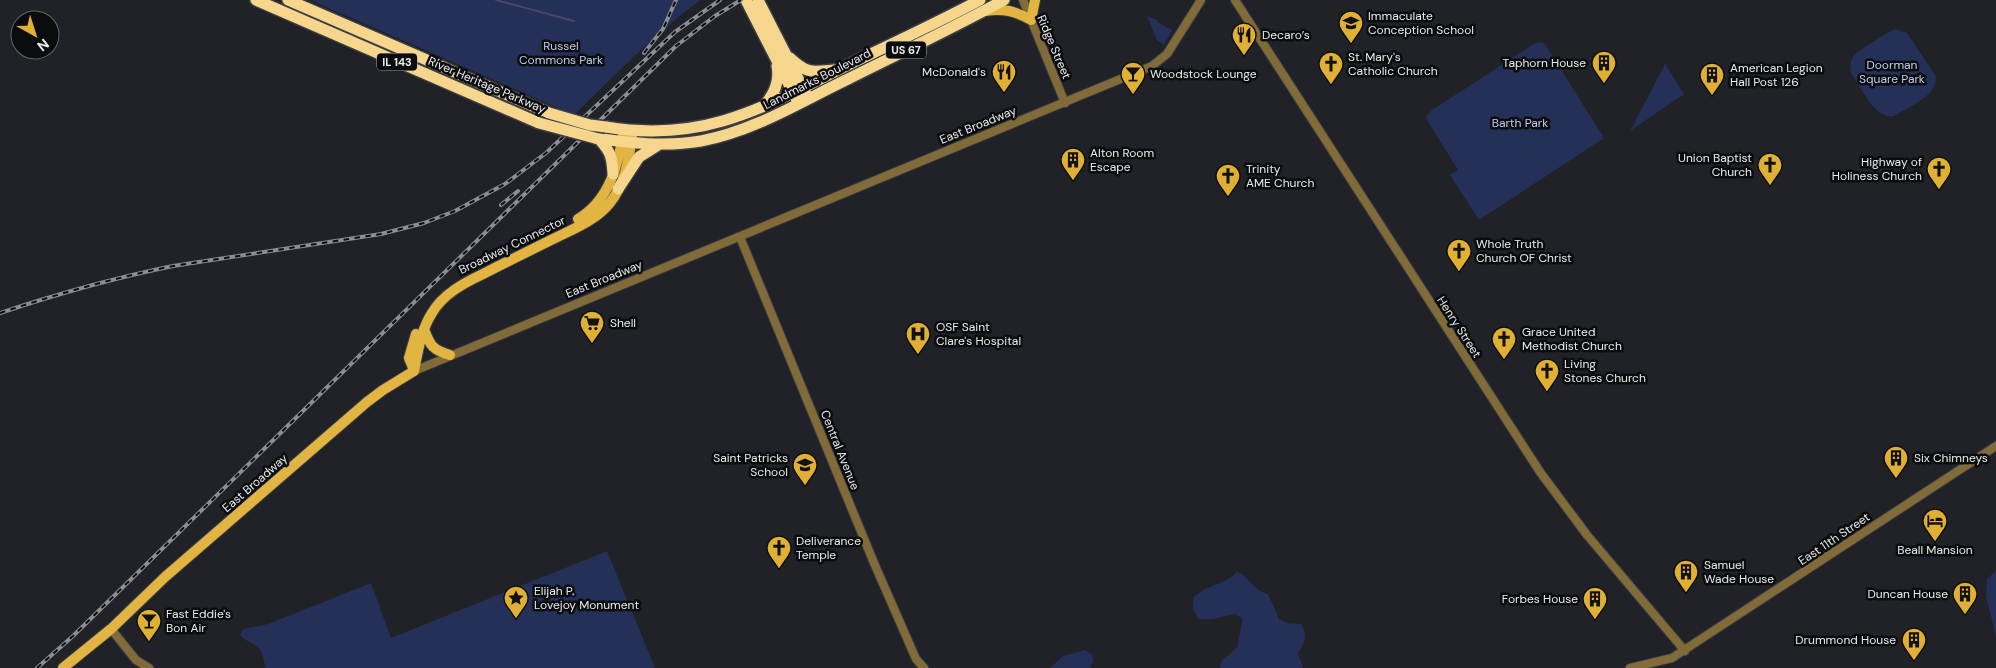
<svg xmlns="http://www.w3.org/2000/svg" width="1996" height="668" font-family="'DM Sans',sans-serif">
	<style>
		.green { fill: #243057 }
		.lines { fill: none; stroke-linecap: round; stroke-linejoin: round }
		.stream { stroke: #48466a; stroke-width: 2 }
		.minor-casing { stroke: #3c3e44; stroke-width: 10 }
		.major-casing { stroke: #3c3e44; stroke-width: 12 }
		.highway-casing { stroke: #3c3e44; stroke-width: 14 }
		.minor { stroke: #816b39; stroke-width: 8 }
		.major { stroke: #e2b441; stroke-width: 10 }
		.highway { stroke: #f6d68d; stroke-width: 11 }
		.rail-casing { stroke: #8d8e93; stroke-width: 4 }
		.rail { stroke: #0b0c0e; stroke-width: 2; stroke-dasharray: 5.5; stroke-linecap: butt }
		.highway-bridge-casing { stroke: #3c3e44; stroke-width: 14; stroke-linecap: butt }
		.highway-bridge { stroke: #f6d68d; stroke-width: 11 }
		.labels { text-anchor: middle; stroke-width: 5; stroke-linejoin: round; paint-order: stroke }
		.shield { fill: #0b0c0e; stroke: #a7a8ac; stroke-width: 1 }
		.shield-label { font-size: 11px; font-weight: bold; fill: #eaebf0 }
		.poi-label { font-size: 12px; fill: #eaebf0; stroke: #0b0c0e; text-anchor: start }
		.park-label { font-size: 12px; fill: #c1cef3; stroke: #0b0c0e }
		.street-label { font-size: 12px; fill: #eaebf0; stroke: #0b0c0e }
	</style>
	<rect width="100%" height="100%" fill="#202228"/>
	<!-- green -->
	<path class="green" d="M310 0H700C655 34 615 75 574 115Z
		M1147 16 1157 20V22L1172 30 1164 45 1157 40Z
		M1896 29 1907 33 1935 75C1940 95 1908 107 1894 116 1875 120 1861 87 1851 73 1849 64 1851 59 1857 52L1890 31Z
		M1541 42 1545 44 1604 138 1479 220 1450 175 1458 170 1427 120 1426 116 1432 110 1534 44Z
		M1665 64 1684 94 1630 131Z
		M607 551 655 668H266C264 663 263 655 261 651 256 643 246 642 240 635L244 629 268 624 371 583 391 638Z
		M1996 571V636L1986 596 1987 579Z
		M1237 572C1250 577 1254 591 1268 594L1279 619 1287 623 1301 624C1308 635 1305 642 1298 653L1303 668H1220L1221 661 1238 647C1238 636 1243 627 1242 618L1235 614C1220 616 1216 621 1199 619L1193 610V598C1205 585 1225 585 1237 572Z
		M1085 650 1092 654 1093 661 1090 668H1050L1063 656Z"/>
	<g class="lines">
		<!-- stream -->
		<path class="stream" d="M496 0 574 21"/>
		<defs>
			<path id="minor" d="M1023 0 1065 103
				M1235 0 1540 472 1587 535 1685 651
				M740 237 874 563 916 659 924 668
				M414 371 1152 66 1167 54 1201 0
				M111 629 136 660 149 668
				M1630 668 1672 658 1996 446"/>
			<path id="major" d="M985 11C1004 8 1015 11 1031 20L1035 0
				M578 219C610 200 618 165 624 130
				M424 329C430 346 433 350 450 355
				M414 370 409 358 416 334
				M414 371C418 351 421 330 432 313 443 294 464 283 483 274 506 262 529 251 551 240 571 230 595 221 609 204 625 185 629 159 632 136
				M63 668 111 629 165 577 367 402 383 390 414 371"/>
			<path id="highway" d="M256 0 539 123
				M288 0 549 113
				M746 0 797 100
				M758 0 806 94
				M790 58C807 74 812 72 834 70
				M764 106C774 94 780 82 777 66
				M606 127C707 144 768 105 854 62 896 42 939 22 980 0
				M595 138C630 143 665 147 701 141 754 131 800 102 848 79 900 53 953 28 1004 0
				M599 139C611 152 612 157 613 174
				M618 189 639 157 658 145"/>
		</defs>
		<!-- minor casing -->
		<use href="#minor" class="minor-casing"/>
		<!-- major casing -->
		<use href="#major" class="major-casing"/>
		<!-- highway casing -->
		<use href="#highway" class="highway-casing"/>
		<!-- minor -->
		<use href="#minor" class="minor"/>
		<!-- major -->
		<use href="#major" class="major"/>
		<!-- highway -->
		<use href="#highway" class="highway"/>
		<defs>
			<path id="rail" d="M644 53 663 29 676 0
				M501 205 518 191
				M0 313C57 294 114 278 173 266L381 234 424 223 455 211 505 184 546 153 675 32 720 0
				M37 668 73 636 676 46 715 16 741 0"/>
		</defs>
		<!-- rail casing -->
		<use href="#rail" class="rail-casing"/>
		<!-- rail -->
		<use href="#rail" class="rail"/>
		<defs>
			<path id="highway-bridge" d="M549 113 590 125 606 127
				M539 123 595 138"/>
		</defs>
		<!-- highway-bridge casing -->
		<use href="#highway-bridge" class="highway-bridge-casing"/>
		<!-- highway-bridge -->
		<use href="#highway-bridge" class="highway-bridge"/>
	</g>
	<!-- icons -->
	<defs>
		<symbol id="school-pin" viewBox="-11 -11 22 30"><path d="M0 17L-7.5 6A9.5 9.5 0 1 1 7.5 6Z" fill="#e0b034" stroke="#0b0c0e"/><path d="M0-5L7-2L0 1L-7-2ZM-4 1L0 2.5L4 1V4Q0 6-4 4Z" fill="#111"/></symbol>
		<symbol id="restaurant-pin" viewBox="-11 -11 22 30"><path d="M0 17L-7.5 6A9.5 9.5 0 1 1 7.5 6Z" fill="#e0b034" stroke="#0b0c0e"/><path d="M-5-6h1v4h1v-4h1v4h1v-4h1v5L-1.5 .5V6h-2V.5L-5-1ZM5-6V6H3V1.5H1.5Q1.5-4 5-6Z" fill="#111"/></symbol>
		<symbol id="building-pin" viewBox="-11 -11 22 30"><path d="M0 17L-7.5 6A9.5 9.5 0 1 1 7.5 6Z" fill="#e0b034" stroke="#0b0c0e"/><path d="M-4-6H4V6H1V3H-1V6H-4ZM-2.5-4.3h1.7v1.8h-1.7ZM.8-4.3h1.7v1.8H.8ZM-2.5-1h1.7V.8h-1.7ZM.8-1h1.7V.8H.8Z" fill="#111"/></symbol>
		<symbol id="church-pin" viewBox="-11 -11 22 30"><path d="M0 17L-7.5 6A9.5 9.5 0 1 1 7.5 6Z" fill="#e0b034" stroke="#0b0c0e"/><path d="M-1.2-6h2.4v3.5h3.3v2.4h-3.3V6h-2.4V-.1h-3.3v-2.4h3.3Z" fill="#111"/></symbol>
		<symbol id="bar-pin" viewBox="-11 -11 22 30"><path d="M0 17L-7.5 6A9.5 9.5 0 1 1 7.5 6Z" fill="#e0b034" stroke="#0b0c0e"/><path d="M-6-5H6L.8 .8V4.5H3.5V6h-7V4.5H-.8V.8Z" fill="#111"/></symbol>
		<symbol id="supermarket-pin" viewBox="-11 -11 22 30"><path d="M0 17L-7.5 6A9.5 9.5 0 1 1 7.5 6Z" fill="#e0b034" stroke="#0b0c0e"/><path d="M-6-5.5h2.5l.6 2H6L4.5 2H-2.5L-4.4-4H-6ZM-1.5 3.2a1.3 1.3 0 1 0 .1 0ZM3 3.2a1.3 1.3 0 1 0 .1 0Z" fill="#111"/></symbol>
		<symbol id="hospital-pin" viewBox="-11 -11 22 30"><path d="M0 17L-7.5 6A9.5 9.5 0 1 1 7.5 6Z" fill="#e0b034" stroke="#0b0c0e"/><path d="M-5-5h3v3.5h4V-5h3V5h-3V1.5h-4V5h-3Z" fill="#111"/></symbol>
		<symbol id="hotel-pin" viewBox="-11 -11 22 30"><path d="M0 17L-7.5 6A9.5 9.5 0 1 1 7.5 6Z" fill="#e0b034" stroke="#0b0c0e"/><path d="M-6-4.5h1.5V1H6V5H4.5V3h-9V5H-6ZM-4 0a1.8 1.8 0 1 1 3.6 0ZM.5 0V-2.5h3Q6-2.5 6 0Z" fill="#111"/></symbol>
		<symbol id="sight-pin" viewBox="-11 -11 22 30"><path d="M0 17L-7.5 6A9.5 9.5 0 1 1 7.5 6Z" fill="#e0b034" stroke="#0b0c0e"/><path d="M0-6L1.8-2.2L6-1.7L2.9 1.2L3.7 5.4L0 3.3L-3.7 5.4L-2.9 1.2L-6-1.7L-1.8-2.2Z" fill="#111"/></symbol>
	</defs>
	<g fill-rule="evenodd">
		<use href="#school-pin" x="1337" y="9" width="28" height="38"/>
		<use href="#restaurant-pin" x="1230" y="21" width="28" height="38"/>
		<use href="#building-pin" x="1590" y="49" width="28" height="38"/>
		<use href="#church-pin" x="1317" y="50" width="28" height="38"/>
		<use href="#restaurant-pin" x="990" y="58" width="28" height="38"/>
		<use href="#bar-pin" x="1119" y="60" width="28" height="38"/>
		<use href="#building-pin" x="1698" y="61" width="28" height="38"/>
		<use href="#building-pin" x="1059" y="146" width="28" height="38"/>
		<use href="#church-pin" x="1756" y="151" width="28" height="38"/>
		<use href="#church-pin" x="1925" y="155" width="28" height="38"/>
		<use href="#church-pin" x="1214" y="162" width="28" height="38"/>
		<use href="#church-pin" x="1445" y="237" width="28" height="38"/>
		<use href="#supermarket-pin" x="578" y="309" width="28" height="38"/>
		<use href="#hospital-pin" x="904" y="320" width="28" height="38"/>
		<use href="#church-pin" x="1490" y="325" width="28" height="38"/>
		<use href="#church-pin" x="1533" y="357" width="28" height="38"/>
		<use href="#building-pin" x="1882" y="444" width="28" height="38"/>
		<use href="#school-pin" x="791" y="451" width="28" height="38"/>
		<use href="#hotel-pin" x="1921" y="507" width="28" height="38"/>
		<use href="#church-pin" x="765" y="534" width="28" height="38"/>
		<use href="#building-pin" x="1672" y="558" width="28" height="38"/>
		<use href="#building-pin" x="1951" y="580" width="28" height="38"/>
		<use href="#sight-pin" x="502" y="584" width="28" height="38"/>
		<use href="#building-pin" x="1581" y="585" width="28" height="38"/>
		<use href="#bar-pin" x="135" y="607" width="28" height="38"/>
		<use href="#building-pin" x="1900" y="626" width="28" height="38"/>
	</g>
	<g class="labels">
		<!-- shield labels -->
		<g class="shield">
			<rect x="886" y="41.5" width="40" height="17" rx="4"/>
			<rect x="377" y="53.5" width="40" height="17" rx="4"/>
		</g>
		<g class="shield-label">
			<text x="906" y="54">US 67</text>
			<text x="397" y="66">IL 143</text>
		</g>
		<!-- poi labels -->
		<g class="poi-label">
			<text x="1368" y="20">Immaculate<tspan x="1368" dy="14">Conception School</tspan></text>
			<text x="1262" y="39">Decaro’s</text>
			<text x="1348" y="61">St. Mary's<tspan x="1348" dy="14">Catholic Church</tspan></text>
			<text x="1586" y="67" text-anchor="end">Taphorn House</text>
			<text x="1730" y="72">American Legion<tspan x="1730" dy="14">Hall Post 126</tspan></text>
			<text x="986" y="76" text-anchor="end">McDonald's</text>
			<text x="1150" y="78">Woodstock Lounge</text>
			<text x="1090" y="157">Alton Room<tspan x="1090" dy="14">Escape</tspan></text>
			<text x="1752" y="162" text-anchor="end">Union Baptist<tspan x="1752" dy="14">Church</tspan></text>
			<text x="1922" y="166" text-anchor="end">Highway of<tspan x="1922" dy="14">Holiness Church</tspan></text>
			<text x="1246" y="173">Trinity<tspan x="1246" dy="14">AME Church</tspan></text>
			<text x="1476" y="248">Whole Truth<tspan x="1476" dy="14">Church OF Christ</tspan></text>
			<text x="610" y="327">Shell</text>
			<text x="936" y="331">OSF Saint<tspan x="936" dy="14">Clare's Hospital</tspan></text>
			<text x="1522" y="336">Grace United<tspan x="1522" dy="14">Methodist Church</tspan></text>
			<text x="1564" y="368">Living<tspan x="1564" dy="14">Stones Church</tspan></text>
			<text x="788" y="462" text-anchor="end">Saint Patricks<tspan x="788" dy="14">School</tspan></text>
			<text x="1914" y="462">Six Chimneys</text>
			<text x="796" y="545">Deliverance<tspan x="796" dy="14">Temple</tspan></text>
			<text x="1935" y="554" text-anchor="middle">Beall Mansion</text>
			<text x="1704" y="569">Samuel<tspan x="1704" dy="14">Wade House</tspan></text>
			<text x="534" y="595">Elijah P.<tspan x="534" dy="14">Lovejoy Monument</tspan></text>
			<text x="1948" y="598" text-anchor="end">Duncan House</text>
			<text x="1578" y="603" text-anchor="end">Forbes House</text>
			<text x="166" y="618">Fast Eddie's<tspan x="166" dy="14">Bon Air</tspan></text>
			<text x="1896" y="644" text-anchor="end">Drummond House</text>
		</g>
		<!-- park labels -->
		<g class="park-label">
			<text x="561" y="50">Russel<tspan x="561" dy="14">Commons Park</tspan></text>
			<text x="1892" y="69">Doorman<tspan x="1892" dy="14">Square Park</tspan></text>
			<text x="1520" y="127">Barth Park</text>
		</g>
		<!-- street labels -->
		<g class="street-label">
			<text transform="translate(1054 47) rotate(67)" y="4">Ridge Street</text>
			<text transform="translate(817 79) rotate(-27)" y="4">Landmarks Boulevard</text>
			<text transform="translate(487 85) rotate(23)" y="4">River Heritage Parkway</text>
			<text transform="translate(978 125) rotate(-22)" y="4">East Broadway</text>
			<text transform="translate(512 245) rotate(-26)" y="4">Broadway Connector</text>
			<text transform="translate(604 279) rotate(-22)" y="4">East Broadway</text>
			<text transform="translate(1459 327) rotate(57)" y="4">Henry Street</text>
			<text transform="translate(840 450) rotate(68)" y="4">Central Avenue</text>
			<text transform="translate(255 483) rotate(-41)" y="4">East Broadway</text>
			<text transform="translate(1834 539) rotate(-34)" y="4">East 11th Street</text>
		</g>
	</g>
	<!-- north arrow -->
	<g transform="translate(35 35) rotate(141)"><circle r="24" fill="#0b0c0e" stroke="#646568"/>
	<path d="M0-4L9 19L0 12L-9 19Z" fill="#e0b034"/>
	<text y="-8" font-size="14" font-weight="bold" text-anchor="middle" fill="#eaebf0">N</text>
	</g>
</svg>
